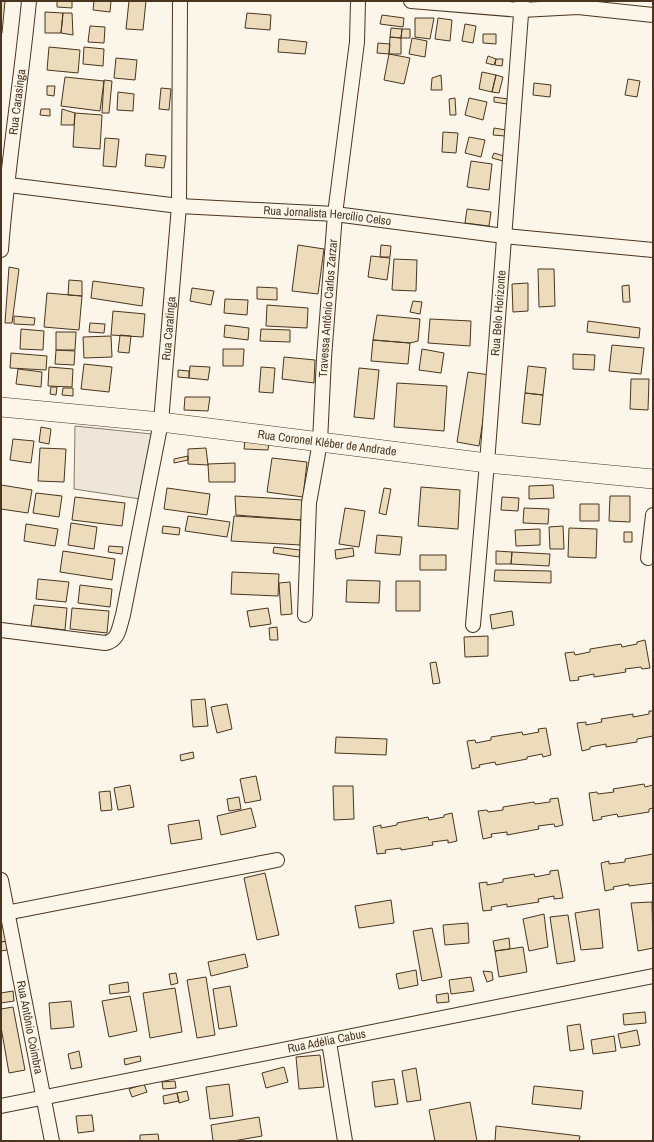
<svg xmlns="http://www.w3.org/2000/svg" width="654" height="1142" font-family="'Archivo Narrow',sans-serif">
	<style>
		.green { fill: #ede6d9; stroke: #887966 }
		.building { fill: #ecdcbc; stroke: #4a3520 }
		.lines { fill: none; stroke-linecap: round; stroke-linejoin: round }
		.street-casing { stroke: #4a3520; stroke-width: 16 }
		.secondary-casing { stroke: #4a3520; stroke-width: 20 }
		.street { stroke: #fbf6e9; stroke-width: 14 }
		.secondary { stroke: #fbf6e9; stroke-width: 19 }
		.labels { text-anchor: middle; stroke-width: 3; stroke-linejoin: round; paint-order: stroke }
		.street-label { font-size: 12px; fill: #4a3520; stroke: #fbf6e9 }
	</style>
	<rect width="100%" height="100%" fill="#fbf6e9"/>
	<!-- green -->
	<path class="green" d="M75 426 152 434 140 499 74 489Z"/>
	<!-- building -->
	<path class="building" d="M1 1H5L2 33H1Z
		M57 1H72V8L57 7Z
		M94 1H111L110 12 93 10Z
		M129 1H146L143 30 126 29Z
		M45 12 63 13 61 33H45Z
		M63 13H72L73 35 61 33Z
		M247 13 271 15 270 30 245 28Z
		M382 15 404 18 403 27 380 24Z
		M415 18H434L430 39 415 37Z
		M438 18 452 20 450 41 435 39Z
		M465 24 476 26 473 43 462 41Z
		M90 26 105 27 104 43 88 42Z
		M391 28 402 29 401 38 390 37Z
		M402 29H410V38H401Z
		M483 34H496V44L483 43Z
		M390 37 401 38V54H389Z
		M412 38 427 41 425 57 409 54Z
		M279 39 307 42 305 54 278 52Z
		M378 43 390 44 389 54 377 53Z
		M49 47 80 50 78 73 47 70Z
		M84 47 104 49 103 66 83 64Z
		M389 54 410 58 404 84 384 80Z
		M488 56 496 59 494 65 486 63Z
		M116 58 137 60 135 80 114 78Z
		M496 59H503L502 66 495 65Z
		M482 72 496 75 492 92 479 89Z
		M441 75 442 90H431L432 78Z
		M496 75 503 77 499 93 492 92Z
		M65 77 104 81 100 111 61 106Z
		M628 79 640 81 637 97 625 95Z
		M104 80 112 81 109 113H102Z
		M534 83 551 85 550 97 533 95Z
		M47 86H55L54 96 47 95Z
		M161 88 171 89 169 110 159 109Z
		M118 92 134 94 133 111 117 110Z
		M494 97 508 99 507 104 494 102Z
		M455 98 456 115H450L449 99Z
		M469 98 487 102 483 120 465 115Z
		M41 109H50V116L40 115Z
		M62 109 75 113 74 125H61Z
		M75 113 102 115 100 149 73 147Z
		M494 128 506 130 505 136 493 135Z
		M443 132 458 133 456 153 442 152Z
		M469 137 485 140 481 157 465 153Z
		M105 138 119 139 116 167 103 166Z
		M494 153 504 156 503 161 492 158Z
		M146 154 166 156 164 168 145 166Z
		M471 161 492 164 489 190 467 187Z
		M467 209 491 212 489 226 465 223Z
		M298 245 324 249 318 294 292 291Z
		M381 245 391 246 390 257H380Z
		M371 256 390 258 387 280 368 277Z
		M394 259 417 260 416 291 392 290Z
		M9 267 19 269 12 323H5Z
		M538 269H554L555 306 539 307Z
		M69 280 82 281V296L68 295Z
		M93 281 144 288 142 306 91 298Z
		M528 283V311L513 312 512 284Z
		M629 285 630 302H623L622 286Z
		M257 287 277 288V300L257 299Z
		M192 288 214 291 211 305 190 301Z
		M47 293 82 296 79 330 44 327Z
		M225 299 248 300 247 315 224 313Z
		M413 301 422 302 420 314 410 312Z
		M267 305 308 308 307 328 266 326Z
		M113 311 145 314 143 337 111 335Z
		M377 315 420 319 418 341 410 343 373 340Z
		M14 316 35 318 34 325 14 324Z
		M430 319 471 321 470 346 428 343Z
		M588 321 640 328 639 338 587 332Z
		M90 323 105 324 104 333 89 332Z
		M225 325 249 328 248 340 224 337Z
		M21 329 44 331 43 350 20 349Z
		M261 329 290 330V342L260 341Z
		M56 332H76L75 350H56Z
		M120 335 131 336 129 353 118 352Z
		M111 336 112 357 84 358 83 337Z
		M373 340 410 343 408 364 371 361Z
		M612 345 644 348 641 374 609 371Z
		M223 349H244L243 366H223Z
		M422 349 444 353 441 373 419 370Z
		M56 350 75 351 74 365 55 364Z
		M11 353 47 356 46 370 10 368Z
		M573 354 595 355 594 370 573 369Z
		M284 357 315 360 314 383 282 379Z
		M84 364 112 367 109 392 81 389Z
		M190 366 210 367 208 380 189 378Z
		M528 366 546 368 543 395 525 393Z
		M49 367 73 369 72 387 48 386Z
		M261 367 275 368 273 393 259 392Z
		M359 368 379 370 374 419 354 417Z
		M18 369 42 372 41 387 16 384Z
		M178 370 189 371V378L178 377Z
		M468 372 490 375 479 446 457 442Z
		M631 379H649L648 410 630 409Z
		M397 383 447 386 444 431 394 427Z
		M51 387H57L56 395 50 394Z
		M63 388H73V396L62 395Z
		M525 393 543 395 540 425 522 423Z
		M185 397H210L208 411 184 410Z
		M41 427 51 429 49 444 39 442Z
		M13 439 34 441 31 463 10 460Z
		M245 439 269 441 268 450 244 449Z
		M40 448 66 449 64 482 38 481Z
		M206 448 208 465 188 464V449Z
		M188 456V460L174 463V459Z
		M272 458 307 462 303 497 267 492Z
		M235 463V482H209L208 464Z
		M1 485 32 490 28 513 1 509Z
		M553 485 554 498 529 499V486Z
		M421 487 460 490 458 529 418 526Z
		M167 488 210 494 207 515 164 509Z
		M384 488 391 489 386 515 379 513Z
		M36 493 62 496 59 517 33 513Z
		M235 496 303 500 301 520 236 515Z
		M610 496H630V522L609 521Z
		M75 497 125 503 122 526 72 520Z
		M502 497 519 498 518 511 501 510Z
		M580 504H599V521H580Z
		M345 508 365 511 359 547 339 544Z
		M524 508 549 509 548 524 523 523Z
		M188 516 230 522 227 537 185 531Z
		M234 516 301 520 300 545 231 541Z
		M71 523 97 527 94 549 68 545Z
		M26 524 58 529 55 546 24 541Z
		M163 526 180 528 179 535 162 533Z
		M563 526 564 549H550L549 527Z
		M569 528 597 529 596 558 568 557Z
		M540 529V545L516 546 515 530Z
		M624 532H632V542H624Z
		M377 535 402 537 400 555 375 553Z
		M109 546 123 547 122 554 108 552Z
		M274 547 300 550 299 557 273 553Z
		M353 548 354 556 336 559 335 550Z
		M63 551 115 559 112 580 60 572Z
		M496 551 512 552 511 564H496Z
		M512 552 550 554 549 566 511 564Z
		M420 555H446V570H420Z
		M495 570 551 571V583L494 581Z
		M232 572 279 574 278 596 231 594Z
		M38 579 69 582 66 602 36 599Z
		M347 580 380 581 379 603 346 602Z
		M396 581H420V611H396Z
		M290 582 292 614 281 615 279 583Z
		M80 585 112 589 110 607 78 603Z
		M34 605 67 608 65 630 31 626Z
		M72 608 109 611 107 633 70 629Z
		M268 608 271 624 250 627 247 611Z
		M512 611 514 625 492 629 490 615Z
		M277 627 278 640H270L269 628Z
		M488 636V656L465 657 464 637Z
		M645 640 650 668 642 669 641 667 625 669 626 672 594 677V674L578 677 579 680 570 681 565 653 574 652 575 655 590 652V649L621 644 622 647 637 644V642Z
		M436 662 440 683 433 684 430 663Z
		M205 699 208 726 193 727 191 700Z
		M227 704 232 729 217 733 211 707Z
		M649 711H653V738V736L637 739V742L606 747V744L590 747V749L582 751 577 723 586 722V725L602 722 601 719 633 714V717L649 714Z
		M546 728 551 755 543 757 542 754 527 757V759L496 765 495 762 479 765 480 767 472 769 467 741 475 740 476 743 491 740V737L522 732 523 735 539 732 538 729Z
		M336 737 387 739 386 755 335 753Z
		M193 752 194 758 181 761 180 755Z
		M256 776 261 800 245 803 240 779Z
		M644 784 645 787 653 785V808L649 809V812L618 817 617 814 601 817 602 819 593 821 589 793 597 792 598 794 614 792 613 789Z
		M130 785 134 807 118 810 114 788Z
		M333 786H353L354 819 334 820Z
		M110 791 112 810 101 811 99 792Z
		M239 797 241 809 229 811 227 799Z
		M558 798 563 825 555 827 554 824 538 826 539 829 507 835V832L491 834 492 837 483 839 478 811 487 810 488 812 503 810V807L534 802 535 804 550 802V799Z
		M251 808 256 827 221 835 217 816Z
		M452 813 457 841 448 843V840L432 842 433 845 401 850V848L385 850 386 853 377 854 373 827 381 825V828L397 825V823L428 817 429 820 444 817V815Z
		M199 820 202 839 171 844 168 825Z
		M653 854V883L629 886V884L613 887 614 889 605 891 601 863 609 861V864L625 862V859Z
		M558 870 563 898 554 899V896L538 899 539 902 507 907V904L491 907 492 910 483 911 479 883 487 882V885L503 882V879L534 874 535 877 550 874V871Z
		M265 873 279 935 257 940 244 878Z
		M391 900 394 923 359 928 355 906Z
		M652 902 653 948 638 951 631 903Z
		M599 909 603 948 581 950 575 913Z
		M544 914 548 947 529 951 523 919Z
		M568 915 575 961 557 964 550 917Z
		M1 923H3L6 941 1 942Z
		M468 923 469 943 445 945 443 925Z
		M432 928 442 977 422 981 413 931Z
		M509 938 510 949 495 951 493 941Z
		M6 941 7 950 1 951V942Z
		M523 947 527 972 499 977 495 951Z
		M245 954 248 967 211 976 208 962Z
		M416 970 418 985 399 989 396 974Z
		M483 971 492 972 493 980 487 982Z
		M176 973 178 983 171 985 169 974Z
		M206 977 215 1035 197 1038 187 980Z
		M471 977 474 991 451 994 449 980Z
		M128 982 129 992 110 994 109 985Z
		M230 986 237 1026 219 1029 213 989Z
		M175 988 182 1032 150 1038 143 993Z
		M13 991 14 1001 1 1003V993Z
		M448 993 449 1002 437 1003 436 995Z
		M130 996 137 1031 109 1037 102 1001Z
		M71 1001 74 1027 51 1029 49 1003Z
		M13 1007 25 1070 9 1073 1 1027V1009Z
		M645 1012 646 1023 624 1025 623 1014Z
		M580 1024 584 1049 570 1051 567 1026Z
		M637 1030 640 1045 621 1048 618 1034Z
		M614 1036 616 1051 593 1054 591 1040Z
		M79 1051 82 1067 71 1069 68 1054Z
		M320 1055 324 1087 299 1089 296 1057Z
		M140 1056 141 1061 125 1065 124 1059Z
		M284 1067 288 1082 266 1088 262 1073Z
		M416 1068 421 1100 407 1102 402 1071Z
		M394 1079 398 1104 375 1107 372 1082Z
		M175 1081 176 1088 163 1089 162 1082Z
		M144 1084 147 1092 132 1097 129 1089Z
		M229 1084 233 1116 210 1119 206 1087Z
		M534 1086 583 1091 581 1109 532 1104Z
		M187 1091 189 1100 179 1103 177 1093Z
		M177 1093 179 1101 164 1104 163 1096Z
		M470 1102 477 1141H435L429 1110Z
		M92 1115 94 1131 78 1133 76 1116Z
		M259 1117 262 1136 233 1141H213L211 1125Z
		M496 1126 580 1136 579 1141H495Z
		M158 1134 159 1141H140V1135Z"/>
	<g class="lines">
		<defs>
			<g id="street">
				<path d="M411 1 521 10 578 7 653 15"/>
				<path id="s1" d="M1 184 179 206 335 214 504 236 653 250"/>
				<path id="s2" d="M1 250C7 167 21 84 29 1"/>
				<path d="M648 558 653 515"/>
				<path id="s3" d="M305 615 309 503 320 442 324 358 335 214 357 42 358 1"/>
				<path id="s4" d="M473 625 487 463 522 1"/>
				<path id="s5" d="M1 630 105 643C119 641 119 627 123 615L161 422 179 206 180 1"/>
				<path id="s6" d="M1 880 52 1141"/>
				<path d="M1 914 277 860"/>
				<path d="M329 1042 345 1141"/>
				<path id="s7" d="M1 1106 653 976"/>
			</g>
			<g id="secondary">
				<path id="s8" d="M1 407 161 422 487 463 653 479"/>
			</g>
		</defs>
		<!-- street casing -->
		<use href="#street" class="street-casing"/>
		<!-- secondary casing -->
		<use href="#secondary" class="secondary-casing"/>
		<!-- street -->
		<use href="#street" class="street"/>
		<!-- secondary -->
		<use href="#secondary" class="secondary"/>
	</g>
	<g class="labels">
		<!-- street labels -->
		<g class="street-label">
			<text dy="4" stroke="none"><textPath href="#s2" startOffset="149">Rua Carasinga</textPath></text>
			<text dy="4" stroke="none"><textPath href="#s1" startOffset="328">Rua Jornalista Hercílio Celso</textPath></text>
			<text dy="4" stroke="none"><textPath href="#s3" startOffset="308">Travessa Antônio Carlos Zarzar</textPath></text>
			<text dy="4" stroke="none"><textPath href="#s4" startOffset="313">Rua Belo Horizonte</textPath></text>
			<text dy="4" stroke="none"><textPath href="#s5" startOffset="431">Rua Caratinga</textPath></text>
			<text dy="4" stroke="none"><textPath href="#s8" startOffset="328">Rua Coronel Kléber de Andrade</textPath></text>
			<text dy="4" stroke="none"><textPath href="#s6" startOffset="150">Rua Antônio Coimbra</textPath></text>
			<text dy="4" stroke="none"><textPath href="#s7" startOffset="332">Rua Adélia Cabus</textPath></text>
		</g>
	</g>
	<!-- border -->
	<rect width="654" height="1142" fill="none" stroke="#4a3520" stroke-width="4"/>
</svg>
